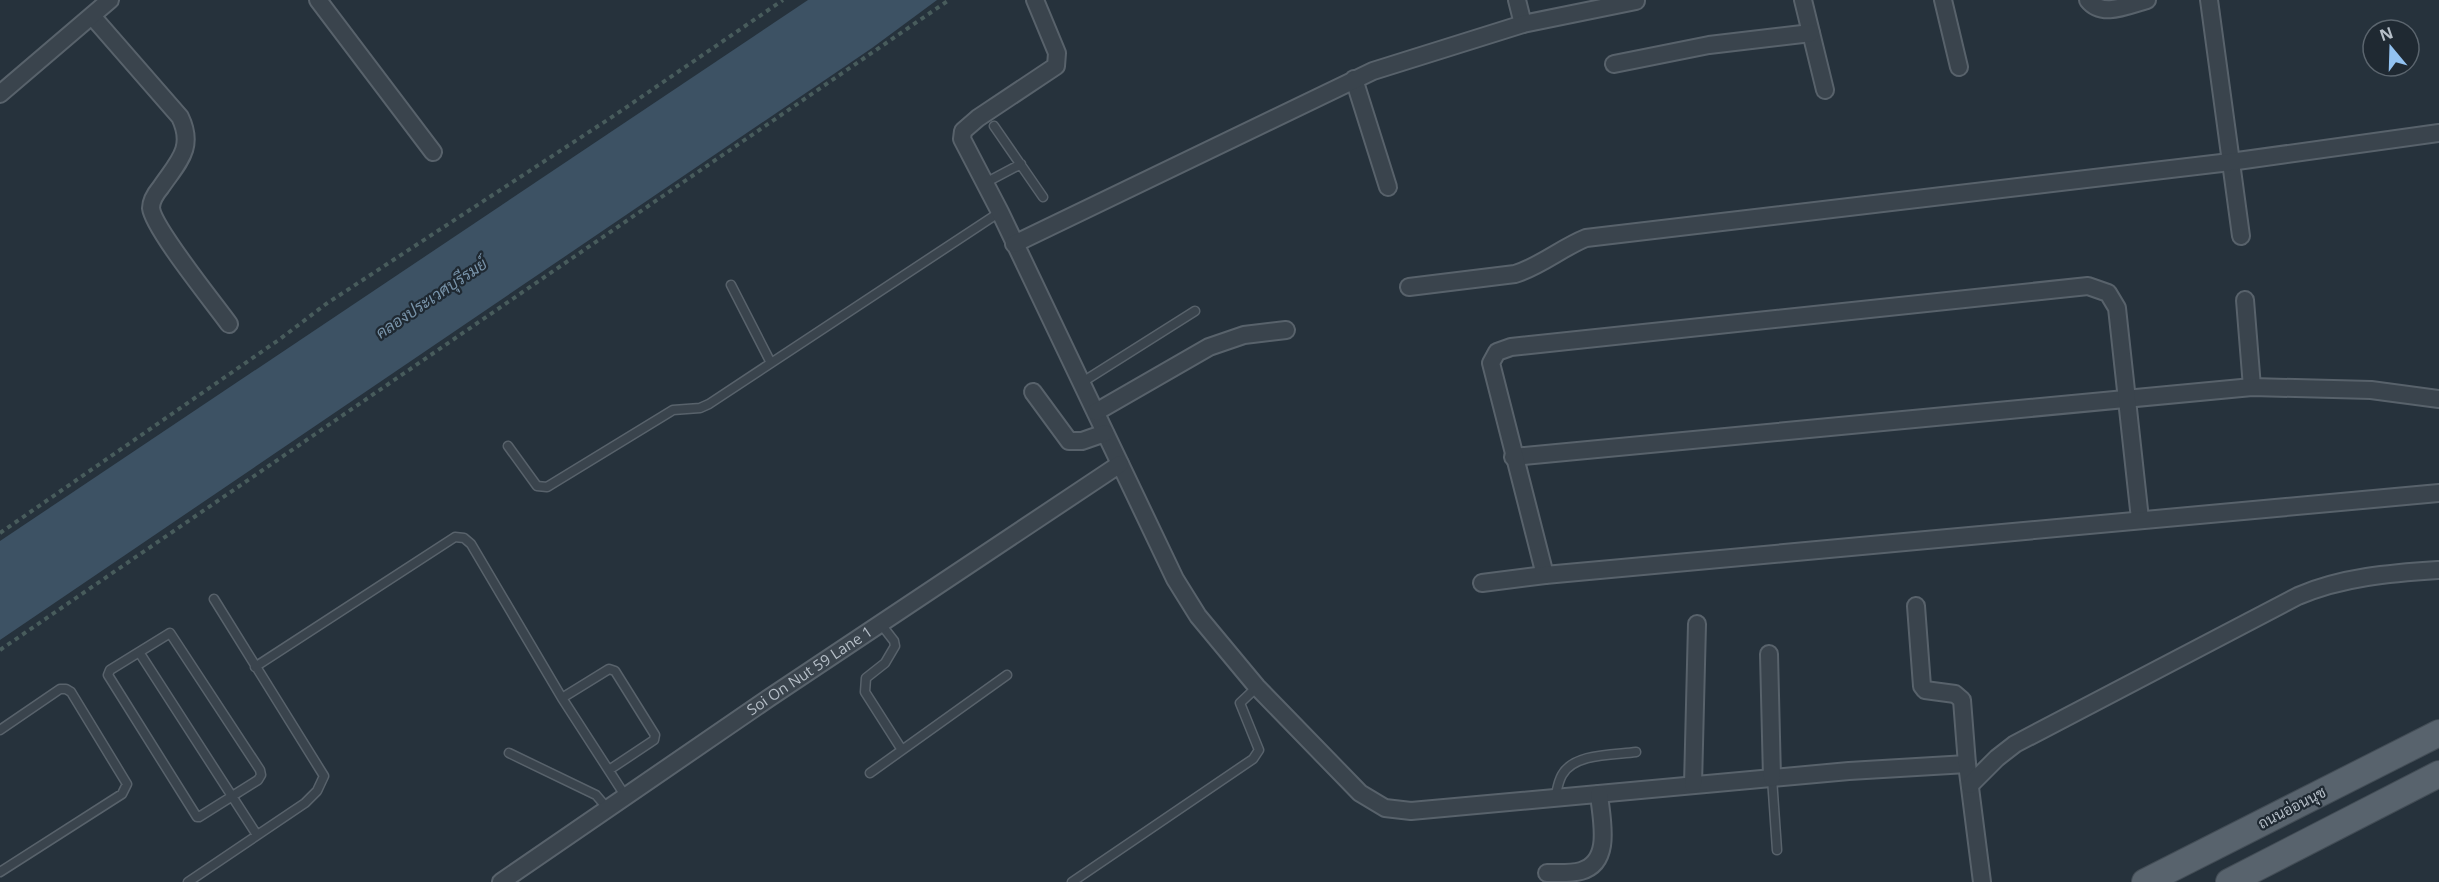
<svg xmlns="http://www.w3.org/2000/svg" width="2439" height="882" font-family="'Open Sans',Sarabun,sans-serif">
	<style>
		.water { fill: #3d5264 }
		.lines { fill: none; stroke-linecap: round; stroke-linejoin: round }
		.lane-casing { stroke: #58626b; stroke-width: 11 }
		.street-casing { stroke: #58626b; stroke-width: 20 }
		.primary-casing { stroke: #434d56; stroke-width: 28 }
		.path { stroke: #485c5c; stroke-width: 4; stroke-dasharray: 4.5 4.5; stroke-linecap: butt }
		.lane { stroke: #3a444d; stroke-width: 8 }
		.street { stroke: #3a444d; stroke-width: 16 }
		.primary { stroke: #58636d; stroke-width: 26 }
		.labels { text-anchor: middle; stroke-width: 4.5; stroke-linejoin: round; paint-order: stroke }
		.street-label { font-size: 15px; fill: #b6bfc8; stroke: #1f2932 }
		.water-label { font-size: 16px; font-style: italic; fill: #7893a9; stroke: #1f2932 }
	</style>
	<rect width="100%" height="100%" fill="#26323c"/>
	<!-- water -->
	<path class="water" d="M808 0H937L872 48 0 640V541Z"/>
	<g class="lines">
		<defs>
			<path id="lane" d="M994 126 1043 197
				M985 183 1021 164
				M731 285 771 363
				M1081 383 1195 311
				M508 446 537 486 547 487 673 410 700 408 709 404 1000 212
				M880 623 894 641 895 646 885 663 866 678 865 692 902 750
				M170 633 260 770 261 775 258 780 199 817H197L108 675 110 670Z
				M139 652 257 835
				M255 667 455 537 464 538 471 544 562 698 626 797
				M562 698 609 669 615 671 655 735 654 740 609 770
				M0 730 60 689H66L71 692 127 784 122 794 0 872
				M509 753 596 795 608 809
				M870 773 1007 675
				M1772 778 1777 850
				M1555 798C1557 791 1558 782 1562 775 1574 753 1614 755 1636 752
				M188 882 305 803 317 791 324 776 214 599
				M1072 882 1253 759 1259 750 1240 703 1257 687"/>
			<g id="street">
				<path d="M318 0 433 152"/>
				<path d="M1035 0 1057 53 1056 66 978 118 963 131 962 139 1000 212 1175 579 1198 616 1257 687 1360 793 1385 808 1411 811 1849 771 1967 764"/>
				<path d="M1517 0 1523 24"/>
				<path d="M1803 0 1825 90"/>
				<path d="M1943 0 1959 67"/>
				<path d="M2088 0C2102 18 2128 5 2147 0"/>
				<path d="M2209 0 2241 236"/>
				<path d="M92 16 180 117C195 148 178 162 161 187 156 193 151 200 151 208 153 228 214 303 229 324"/>
				<path d="M1614 64 1709 45 1811 33"/>
				<path d="M1354 79 1388 187"/>
				<path d="M0 94 110 0"/>
				<path d="M1014 244 1373 71 1523 24 1636 1"/>
				<path d="M1409 287 1515 274C1541 266 1561 248 1586 238L2230 162 2439 133"/>
				<path d="M2245 300 2252 387"/>
				<path d="M1033 392 1069 441H1082L1105 433"/>
				<path d="M1096 412 1209 347 1244 335 1286 330"/>
				<path d="M1513 457 2252 387 2371 390 2439 399"/>
				<path d="M1545 575 1491 363 1497 352 1511 347 2088 286 2108 293 2117 308 2140 519"/>
				<path d="M1482 583 1545 575 2439 493"/>
				<path d="M1916 606 1922 686 1925 690 1955 694 1962 700 1967 764 1982 882"/>
				<path d="M1769 654 1772 778"/>
				<path d="M1693 785 1697 624"/>
				<path d="M1970 785 1997 758 2015 744 2298 596C2342 577 2391 573 2438 570"/>
				<path d="M1547 873C1557 873 1571 874 1581 871 1613 862 1601 818 1599 794"/>
				<path id="s1" d="M501 882 769 698 1120 464"/>
			</g>
			<path id="primary" d="M2145 882 2439 733
				M2229 882 2439 774"/>
		</defs>
		<!-- lane casing -->
		<use href="#lane" class="lane-casing"/>
		<!-- street casing -->
		<use href="#street" class="street-casing"/>
		<!-- primary casing -->
		<use href="#primary" class="primary-casing"/>
		<!-- path -->
		<path class="path" d="M0 533 280 339 326 304 615 115 783 0
			M0 650 949 0"/>
		<!-- lane -->
		<use href="#lane" class="lane"/>
		<!-- street -->
		<use href="#street" class="street"/>
		<!-- primary -->
		<use href="#primary" class="primary"/>
	</g>
	<g class="labels">
		<!-- street labels -->
		<g class="street-label">
			<text dy="5" stroke="none"><textPath href="#s1" startOffset="374">Soi On Nut 59 Lane 1</textPath></text>
			<text transform="translate(2292 808) rotate(-27)" y="5">ถนนอ่อนนุช</text>
		</g>
		<!-- water labels -->
		<g class="water-label">
			<text transform="translate(431 298) rotate(-34)" y="6">คลองประเวศบุรีรมย์</text>
		</g>
	</g>
	<!-- north arrow -->
	<g transform="translate(2391 48) rotate(341)"><circle r="28" fill="#1f2932" stroke="#5b656e" stroke-width="1.5"/>
	<path d="M0-4.5L10 22L0 15L-10 22Z" fill="#92c2f1"/>
	<text y="-9" font-size="16" font-weight="bold" text-anchor="middle" fill="#b6bfc8">N</text>
	</g>
</svg>
